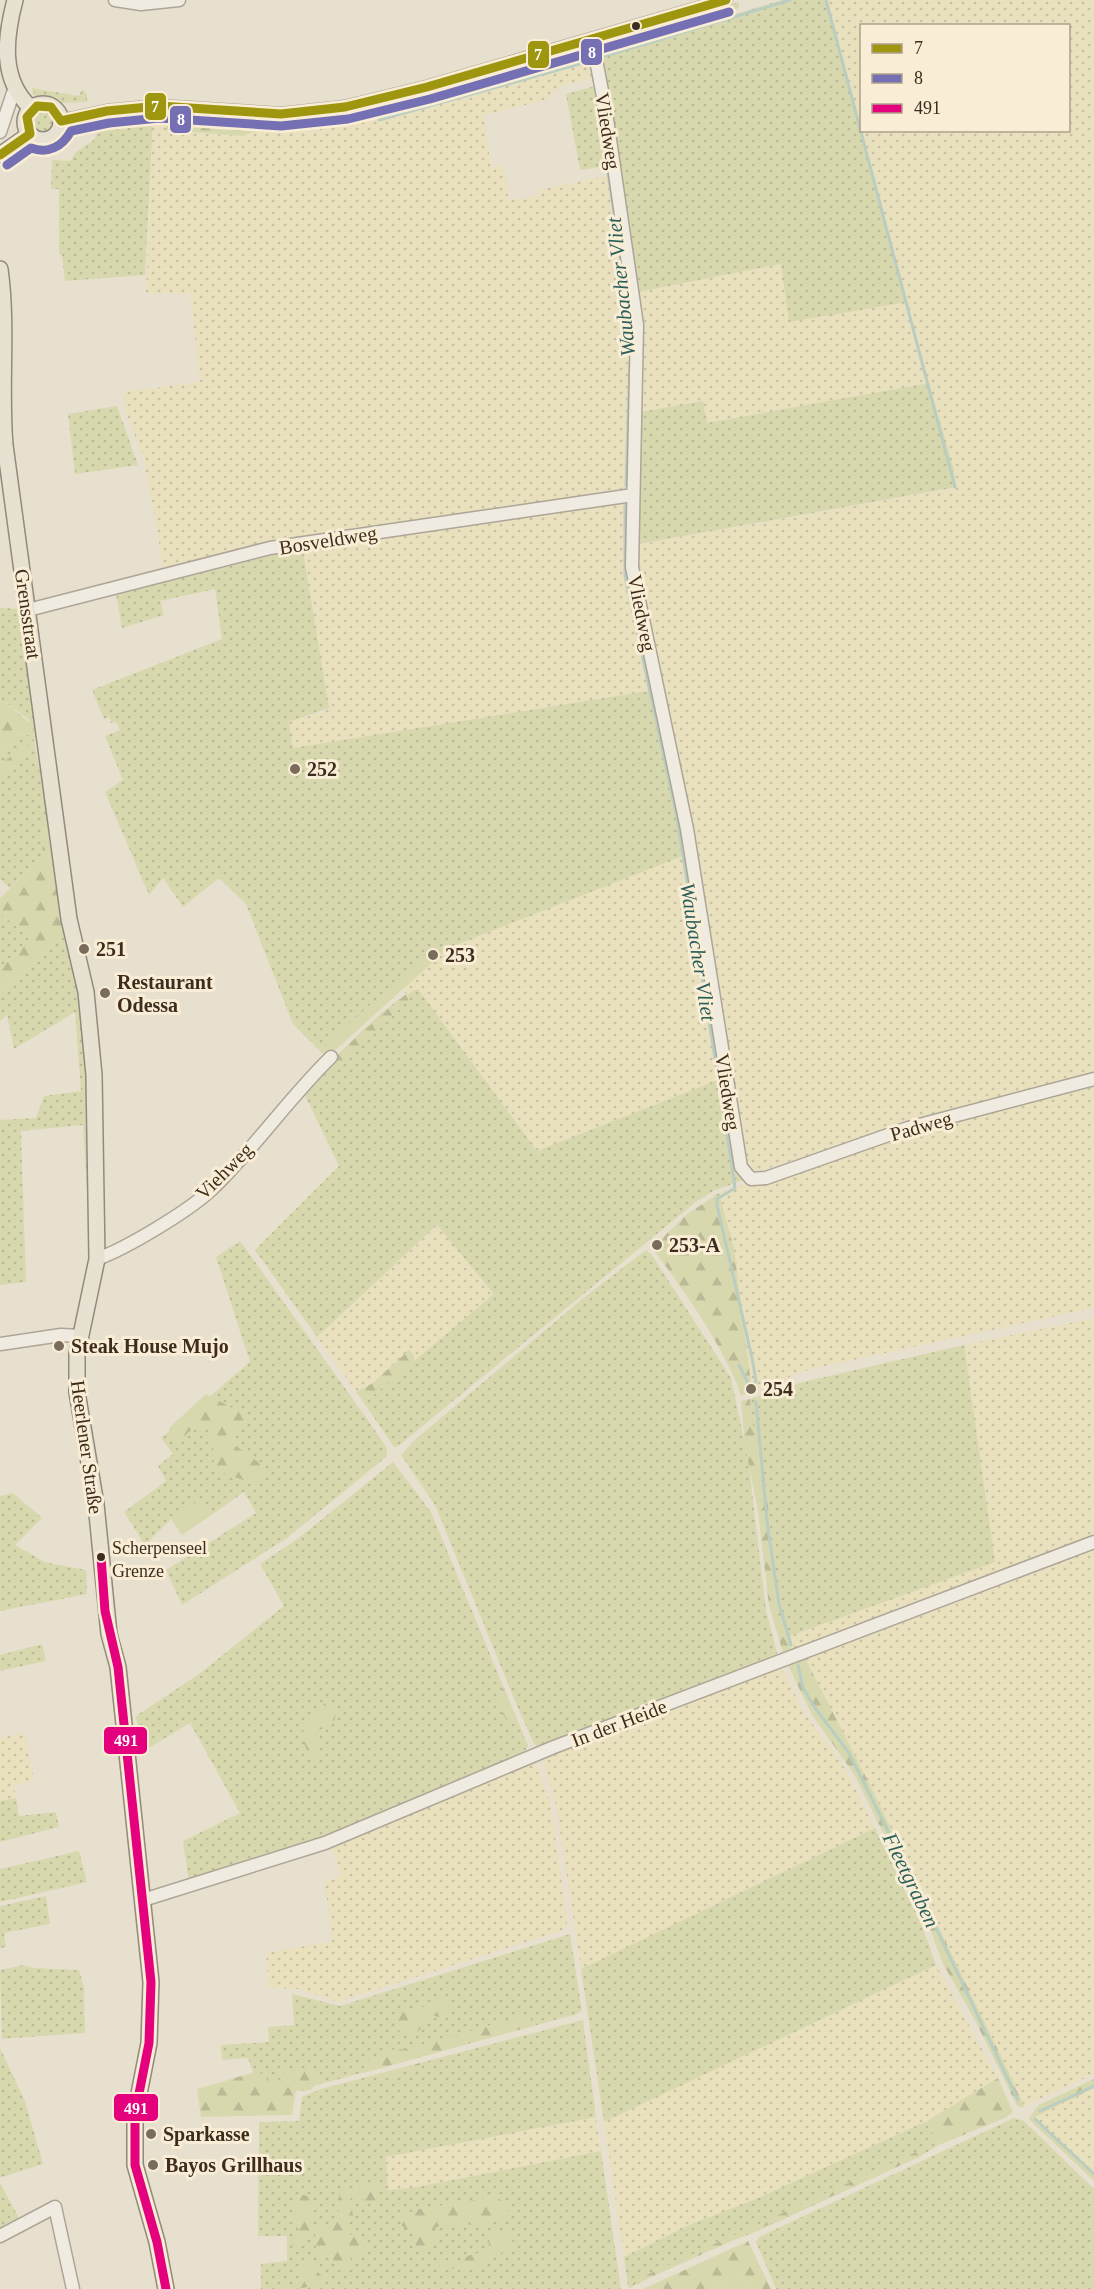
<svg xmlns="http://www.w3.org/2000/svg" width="1094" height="2289" font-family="Georgia,serif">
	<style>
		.farmland { fill: url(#farmland-dots); fill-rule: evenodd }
		.grass { fill: url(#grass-dots) }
		.forest { fill: url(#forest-firs) }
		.pitch { fill: #d8d8af }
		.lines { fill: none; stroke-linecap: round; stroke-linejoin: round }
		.stream { stroke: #bacdc1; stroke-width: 3 }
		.minor-casing { stroke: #ada597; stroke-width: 15 }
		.major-casing { stroke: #938a7e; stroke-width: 18 }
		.minor { stroke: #f0ebe1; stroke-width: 12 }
		.major { stroke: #e7e1d1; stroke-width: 15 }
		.bus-1-casing { stroke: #f9eed5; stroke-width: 14 }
		.bus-2-casing { stroke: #f9eed5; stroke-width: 14 }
		.bus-3-casing { stroke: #f9eed5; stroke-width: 14 }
		.bus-1 { stroke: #9e960f; stroke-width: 9 }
		.bus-2 { stroke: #7570b3; stroke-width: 9 }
		.bus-3 { stroke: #e5007d; stroke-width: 9 }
		.bus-dot { fill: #3e2d1e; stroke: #f9eed5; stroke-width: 2 }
		.poi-dot { fill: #7a6c5c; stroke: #f9eed5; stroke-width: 2 }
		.labels { text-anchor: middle; stroke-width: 6; stroke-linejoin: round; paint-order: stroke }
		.bus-label { font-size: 18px; fill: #3e2d1e; stroke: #f9eed5; text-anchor: start }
		.street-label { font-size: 20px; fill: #3e2d1e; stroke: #f9eed5 }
		.poi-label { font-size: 20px; font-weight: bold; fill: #3e2d1e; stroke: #f9eed5; text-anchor: start }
		.water-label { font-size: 21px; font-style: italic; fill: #2c5f5b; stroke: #f9eed5 }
		.line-badge { stroke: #f9eed5; stroke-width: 2 }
		.badge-label { font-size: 16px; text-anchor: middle; font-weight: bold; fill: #fff }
	</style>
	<defs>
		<pattern id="farmland-dots" width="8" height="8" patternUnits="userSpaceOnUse" patternTransform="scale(1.5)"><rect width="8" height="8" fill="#e9e0be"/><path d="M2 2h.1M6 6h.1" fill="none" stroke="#c9c0a3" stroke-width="1.8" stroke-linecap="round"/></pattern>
		<pattern id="grass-dots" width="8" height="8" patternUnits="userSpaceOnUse" patternTransform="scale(1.5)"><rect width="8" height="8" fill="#d8d8af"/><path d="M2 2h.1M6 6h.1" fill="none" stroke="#baba96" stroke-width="1.8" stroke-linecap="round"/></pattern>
		<pattern id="forest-firs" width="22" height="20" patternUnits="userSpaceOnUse" patternTransform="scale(1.5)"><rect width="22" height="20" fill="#d8d8af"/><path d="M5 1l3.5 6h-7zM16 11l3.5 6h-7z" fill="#baba96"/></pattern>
	</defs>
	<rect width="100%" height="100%" fill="#e8e0ce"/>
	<!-- farmland -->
	<path class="farmland" d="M825 0H1094V1073L923 1118 760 1171 750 1168 743 1155 638 566 637 545 955 488 954 470 929 383 706 423 703 401 641 412 644 348 638 292 782 264 907 302ZM862 26H1068V130H862Z
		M590 56 597 77 561 86 546 100 484 115 491 167 503 166 509 200 540 196 539 190 610 175 634 321 629 488 623 493 163 572 157 528 143 456 126 412 123 392 200 382 190 293H146L153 119 166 120V131L242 136 260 130 311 131Z
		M624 499 628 502 654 690 293 748 288 722 324 712 329 708 302 545Z
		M688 854 723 1078 537 1151 418 989 406 994 403 989 435 958 458 944Z
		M1094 1082V1308L811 1369 752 1391 734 1249 719 1193 869 1143Z
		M438 1225 494 1295 364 1403 317 1337Z
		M1094 1318V1540L793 1653 787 1637 995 1562 964 1345Z
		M1094 1549V2074L1024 2106 870 1785 805 1658Z
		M776 1667 785 1673 802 1710 842 1763 875 1828 581 1969 556 1805 544 1764 546 1756Z
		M24 1733 34 1780 14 1786 16 1798 0 1801V1738Z
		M533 1762 536 1764 550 1801 567 1917V1925L563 1930 338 2002 299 1989 269 1988 266 1953 332 1941 325 1882 341 1876 331 1846Z
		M936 1965 998 2078 927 2121 756 2199 689 2225 624 2257 604 2122Z
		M1094 2088V2175L1035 2117Z
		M596 2117 601 2151 417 2187 388 2190 386 2157Z"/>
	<!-- grass -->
	<path class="grass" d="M782 0H825L907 302 789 322 781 264 638 292 601 55Z
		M739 2V8L701 20 699 15Z
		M599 85 609 166 580 170 566 94Z
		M32 88 79 96 82 89 87 94V102L59 103 34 96Z
		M32 123a11 11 0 1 1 22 0a11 11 0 1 1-22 0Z
		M153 119 145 275 65 281 62 255 59 254V189H51L52 160 70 161 76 152 94 140 98 131 120 123Z
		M929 383 954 470 956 487 634 545 638 416 641 412 703 401 707 423Z
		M117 406 138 465 75 474 68 414Z
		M302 545 329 708 289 722 293 748 654 690 688 854 458 944 435 958 325 1056 293 1024 246 904 219 878 183 907 163 878 149 895 105 792 123 780 105 736 120 730 116 722 111 723 109 717 104 719 92 690 222 639 215 589 160 601 164 615 122 628 115 589Z
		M0 608 20 609 35 727V740L0 764V753L15 736 28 735 29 720 0 698Z
		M35 745 48 819 44 825 42 857 10 888 0 879V775Z
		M0 913 30 938 0 969Z
		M67 932 86 1029 91 1201 87 1192 83 1125 21 1131 26 1282 0 1285V1120L36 1118 44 1096 81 1091 75 1012 14 1049 7 1015 0 1021V993Z
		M418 989 537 1151 723 1078 746 1179 713 1191 697 1201 397 1447H394L364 1403 494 1294 437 1225 317 1337 255 1250 339 1166 303 1091C330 1064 384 1002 418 989Z
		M240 1241 367 1419 387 1448 386 1457 287 1538 182 1605 166 1570 256 1513 244 1492 213 1514 202 1499 171 1519 145 1545 124 1512 166 1481 158 1466 173 1454 161 1438 250 1362 216 1257Z
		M646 1250 652 1255 731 1378 748 1458 766 1610 777 1653 774 1658 540 1748 534 1744 518 1708 435 1505 401 1455 417 1438 581 1300Z
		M964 1345 995 1562 787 1637 780 1616 762 1463 750 1418V1399L803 1382Z
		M393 1462 431 1512 526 1741 528 1745 522 1757 357 1827 189 1882 183 1841 240 1813 190 1723 142 1752 136 1716 199 1674 284 1606 260 1564 300 1537Z
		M13 1493 42 1518 15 1545 45 1562 86 1570 87 1594 0 1611V1496Z
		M42 1644 46 1661 0 1671V1655Z
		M16 1798 19 1816 56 1812 59 1827 0 1842V1801Z
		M875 1828 922 1926 936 1965 604 2122 581 1969Z
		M79 1851 87 1882 0 1902V1869Z
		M46 1896 50 1924 4 1933 6 1947 0 1948V1906Z
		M570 1934 582 2011 577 2014 314 2086 311 2090 261 2094 248 2058 222 2060 221 2045 269 2042 268 2027 294 2025 292 1994 340 2006Z
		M23 1965 34 1968 79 1970 84 1987 85 2033 2 2039 0 1970Z
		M583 2020 596 2117 386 2157 388 2190 417 2187 601 2151 621 2289H261V2264L287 2261V2236H258L259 2122 299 2121 302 2097 321 2089Z
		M0 2048 25 2101 43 2164 0 2178Z
		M1032 2114 1094 2175V2181L1036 2126 1029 2119Z
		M1014 2118 1024 2121 1094 2189V2289H776L756 2242 759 2237Z
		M927 2121 939 2145 919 2157 753 2233 691 2256 630 2288 628 2287 624 2257 689 2225 756 2199Z
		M0 2183 20 2220 0 2231Z"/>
	<!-- forest -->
	<path class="forest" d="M166 120H167L260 130 242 136 166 130Z
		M0 698 35 727 28 735 15 736 0 753Z
		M35 740V745L0 775V764Z
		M48 819 67 932 0 993V969L30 938 0 913V898L42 857 44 825Z
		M425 955H429L434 961 330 1055 325 1056 320 1050Z
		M406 994 409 998 407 1002 307 1098 303 1091 350 1043Z
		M719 1193 734 1249 752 1391 741 1396C727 1351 681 1286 652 1248L686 1215Z
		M409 1350 414 1354V1361L364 1403 356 1392 373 1383Z
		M206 1394 240 1412 245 1418 235 1439 236 1446 265 1467 268 1475C260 1482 252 1482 241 1479 196 1468 224 1457 207 1427 194 1423 186 1435 178 1443L169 1437V1428Z
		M750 1399C750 1422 758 1441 762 1462 774 1526 769 1592 793 1653L784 1656 769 1606 758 1511 745 1446 741 1401Z
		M805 1658 870 1785 1010 2075 1024 2106 1022 2108 1017 2106 975 2020 942 1962 929 1926 854 1774 812 1715 787 1663Z
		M504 1688 506 1693 519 1724 510 1723 500 1711 496 1699Z
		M325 1703 330 1705 336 1714 334 1722 316 1732 318 1756H309L302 1738 305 1724Z
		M443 2000 449 2006 446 2012 439 2017 429 2015C424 2027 419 2034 405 2036L395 2027V2012L401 2007 420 2009 431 2001Z
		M528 2014 536 2025 364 2073V2067L368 2061 386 2050 410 2049Z
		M420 2063 419 2068 378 2078 374 2075Z
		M291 2069C306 2070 316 2068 321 2084L296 2089 292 2115 201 2117 197 2089 259 2071 270 2082 285 2078 283 2073Z
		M998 2078 1013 2112 1005 2118 939 2145 927 2121Z
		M1094 2079V2088L1035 2117 1032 2114 1039 2105Z
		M916 2152 919 2157 629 2287V2283Z
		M363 2183H376L379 2186 377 2199 370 2202 353 2196 349 2201 354 2218 346 2226 347 2234 359 2236 364 2242V2250L360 2257 350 2253 351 2260 346 2271 339 2269 332 2258 320 2255 316 2249 317 2238 314 2233 301 2239 298 2251 294 2252 292 2243 301 2225 292 2213 296 2198 301 2194 310 2197 315 2207 312 2223 320 2226 334 2223 341 2205 339 2195Z
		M492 2197C502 2199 505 2202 508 2212 496 2231 461 2222 441 2225L435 2228 438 2239C432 2247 428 2249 418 2248L413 2241 416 2230H408L402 2226 403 2216 414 2210Z
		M497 2232 507 2233 513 2242 510 2250 489 2258 482 2270 455 2268 443 2271 440 2267V2263L459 2262 470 2255 487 2251 491 2234Z
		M748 2241 771 2289H749L745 2280 736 2278 711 2289H643Z
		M309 2263 324 2278C317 2289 293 2289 278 2289L298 2285 302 2266Z"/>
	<!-- pitch -->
	<path class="pitch" d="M202 1498 213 1514 182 1535 171 1519Z
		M736 2278 745 2280 749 2289H711Z"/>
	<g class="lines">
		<!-- stream -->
		<path class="stream" d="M826 0 955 487
			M602 57 790 0
			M596 90 620 254 631 348
			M379 120 590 61 592 68
			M626 486 630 361
			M625 503V575L677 818 731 1160 735 1188 717 1199V1205L752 1358 756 1381 751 1388
			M739 1365 750 1387
			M756 1402 767 1521 779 1604 791 1645
			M798 1665 803 1688 815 1708 849 1753 926 1907 1018 2100
			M1040 2111 1094 2086
			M1035 2119 1094 2174"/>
		<defs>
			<path id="minor" d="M115 0 141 4 179 0
				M592 39 606 112 637 325 632 567 687 829 741 1167 751 1179 766 1178 908 1128 1094 1079
				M61 121 107 111 159 106 281 114 345 107 427 87 726 0
				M0 132 14 90
				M28 610 270 548 633 495
				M97 1259C127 1248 187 1212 211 1190 254 1149 288 1099 331 1057
				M0 1344 61 1335 81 1336
				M143 1900 325 1843 554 1747 1094 1542
				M0 2236 55 2207 73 2289"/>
			<path id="major" d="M15 0C5 38 0 80 31 108
				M25 122a18 18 0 1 1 36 0a18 18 0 1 1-36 0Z
				M0 155 30 134
				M0 269C8 327 0 386 5 445L69 919 86 992 94 1075 97 1259 77 1354V1392L96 1504 109 1634 118 1667 151 1982 149 2043 135 2114V2165L157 2242 166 2289"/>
		</defs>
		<!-- minor casing -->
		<use href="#minor" class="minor-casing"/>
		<!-- major casing -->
		<use href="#major" class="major-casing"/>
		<!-- minor -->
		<use href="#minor" class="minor"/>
		<!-- major -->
		<use href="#major" class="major"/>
		<defs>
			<path id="bus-1" d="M0 155 30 134 27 117 37 106 51 107 61 121 107 111 159 106 281 114 345 107 427 87 726 0"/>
			<path id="bus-2" d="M7 165 31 148C48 154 62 147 71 131L109 123 159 118 281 126 348 119 430 99 729 12"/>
			<path id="bus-3" d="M101 1557 105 1611 118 1667 151 1982 149 2043 135 2114V2165L157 2242 166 2289"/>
		</defs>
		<!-- bus-1 casing -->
		<use href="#bus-1" class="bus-1-casing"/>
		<!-- bus-2 casing -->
		<use href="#bus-2" class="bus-2-casing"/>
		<!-- bus-3 casing -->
		<use href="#bus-3" class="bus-3-casing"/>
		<!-- bus-1 -->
		<use href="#bus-1" class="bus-1"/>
		<!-- bus-2 -->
		<use href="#bus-2" class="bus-2"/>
		<!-- bus-3 -->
		<use href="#bus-3" class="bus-3"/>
	</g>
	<!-- markers -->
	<g class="bus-dot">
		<circle cx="636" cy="26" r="5"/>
		<circle cx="101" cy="1557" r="5"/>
	</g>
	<g class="poi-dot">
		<circle cx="295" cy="769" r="6"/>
		<circle cx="84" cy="949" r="6"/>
		<circle cx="433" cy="955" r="6"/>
		<circle cx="105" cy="993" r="6"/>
		<circle cx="657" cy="1245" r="6"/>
		<circle cx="59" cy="1346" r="6"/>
		<circle cx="751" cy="1389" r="6"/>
		<circle cx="151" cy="2134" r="6"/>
		<circle cx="153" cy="2165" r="6"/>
	</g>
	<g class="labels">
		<!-- bus labels -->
		<g class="bus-label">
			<text x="112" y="1554">Scherpenseel<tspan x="112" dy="23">Grenze</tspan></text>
		</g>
		<!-- street labels -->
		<g class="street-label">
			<text transform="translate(608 131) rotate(81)" y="7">Vliedweg</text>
			<text transform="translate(328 540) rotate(-9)" y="7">Bosveldweg</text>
			<text transform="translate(642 613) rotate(79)" y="7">Vliedweg</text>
			<text transform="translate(28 614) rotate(82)" y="7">Grensstraat</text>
			<text transform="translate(728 1092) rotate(81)" y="7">Vliedweg</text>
			<text transform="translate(921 1126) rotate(-16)" y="7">Padweg</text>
			<text transform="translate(224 1171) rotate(-45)" y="7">Viehweg</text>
			<text transform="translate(87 1447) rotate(82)" y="7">Heerlener Straße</text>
			<text transform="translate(619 1723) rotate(-21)" y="7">In der Heide</text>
		</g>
		<!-- poi labels -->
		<g class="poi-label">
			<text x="307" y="776">252</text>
			<text x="96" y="956">251</text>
			<text x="445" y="962">253</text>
			<text x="117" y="989">Restaurant<tspan x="117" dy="23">Odessa</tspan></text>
			<text x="669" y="1252">253-A</text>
			<text x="71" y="1353">Steak House Mujo</text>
			<text x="763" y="1396">254</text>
			<text x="163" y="2141">Sparkasse</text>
			<text x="165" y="2172">Bayos Grillhaus</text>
		</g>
		<!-- water labels -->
		<g class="water-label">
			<text transform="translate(621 287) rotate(-96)" y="7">Waubacher Vliet</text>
			<text transform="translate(698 952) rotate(81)" y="7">Waubacher Vliet</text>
			<text transform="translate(911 1880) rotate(64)" y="7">Fleetgraben</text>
		</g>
	</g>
	<g class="line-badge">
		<rect x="580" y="38" width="23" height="28" rx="6" fill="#7570b3"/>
		<rect x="527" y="40" width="23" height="29" rx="6" fill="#9e960f"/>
		<rect x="144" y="92" width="23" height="29" rx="6" fill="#9e960f"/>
		<rect x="169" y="105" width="23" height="29" rx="6" fill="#7570b3"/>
		<rect x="103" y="1726" width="45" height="29" rx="6" fill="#e5007d"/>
		<rect x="113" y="2093" width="46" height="29" rx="6" fill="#e5007d"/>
	</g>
	<g class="badge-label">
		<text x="592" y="58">8</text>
		<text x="538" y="60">7</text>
		<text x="155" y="112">7</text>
		<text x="181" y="125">8</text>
		<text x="126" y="1746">491</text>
		<text x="136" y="2114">491</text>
	</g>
	<!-- legend -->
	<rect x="860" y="24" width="210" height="108" fill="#f9eed5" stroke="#aea18c" stroke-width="1.5"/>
	<rect x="872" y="44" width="30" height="9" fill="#9e960f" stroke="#aea18c" stroke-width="1.5"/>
	<text x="914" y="54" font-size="18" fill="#3e2d1e">7</text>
	<rect x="872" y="74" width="30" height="9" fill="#7570b3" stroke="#aea18c" stroke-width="1.5"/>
	<text x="914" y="84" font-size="18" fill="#3e2d1e">8</text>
	<rect x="872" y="104" width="30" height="9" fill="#e5007d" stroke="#aea18c" stroke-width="1.5"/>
	<text x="914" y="114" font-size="18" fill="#3e2d1e">491</text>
</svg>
